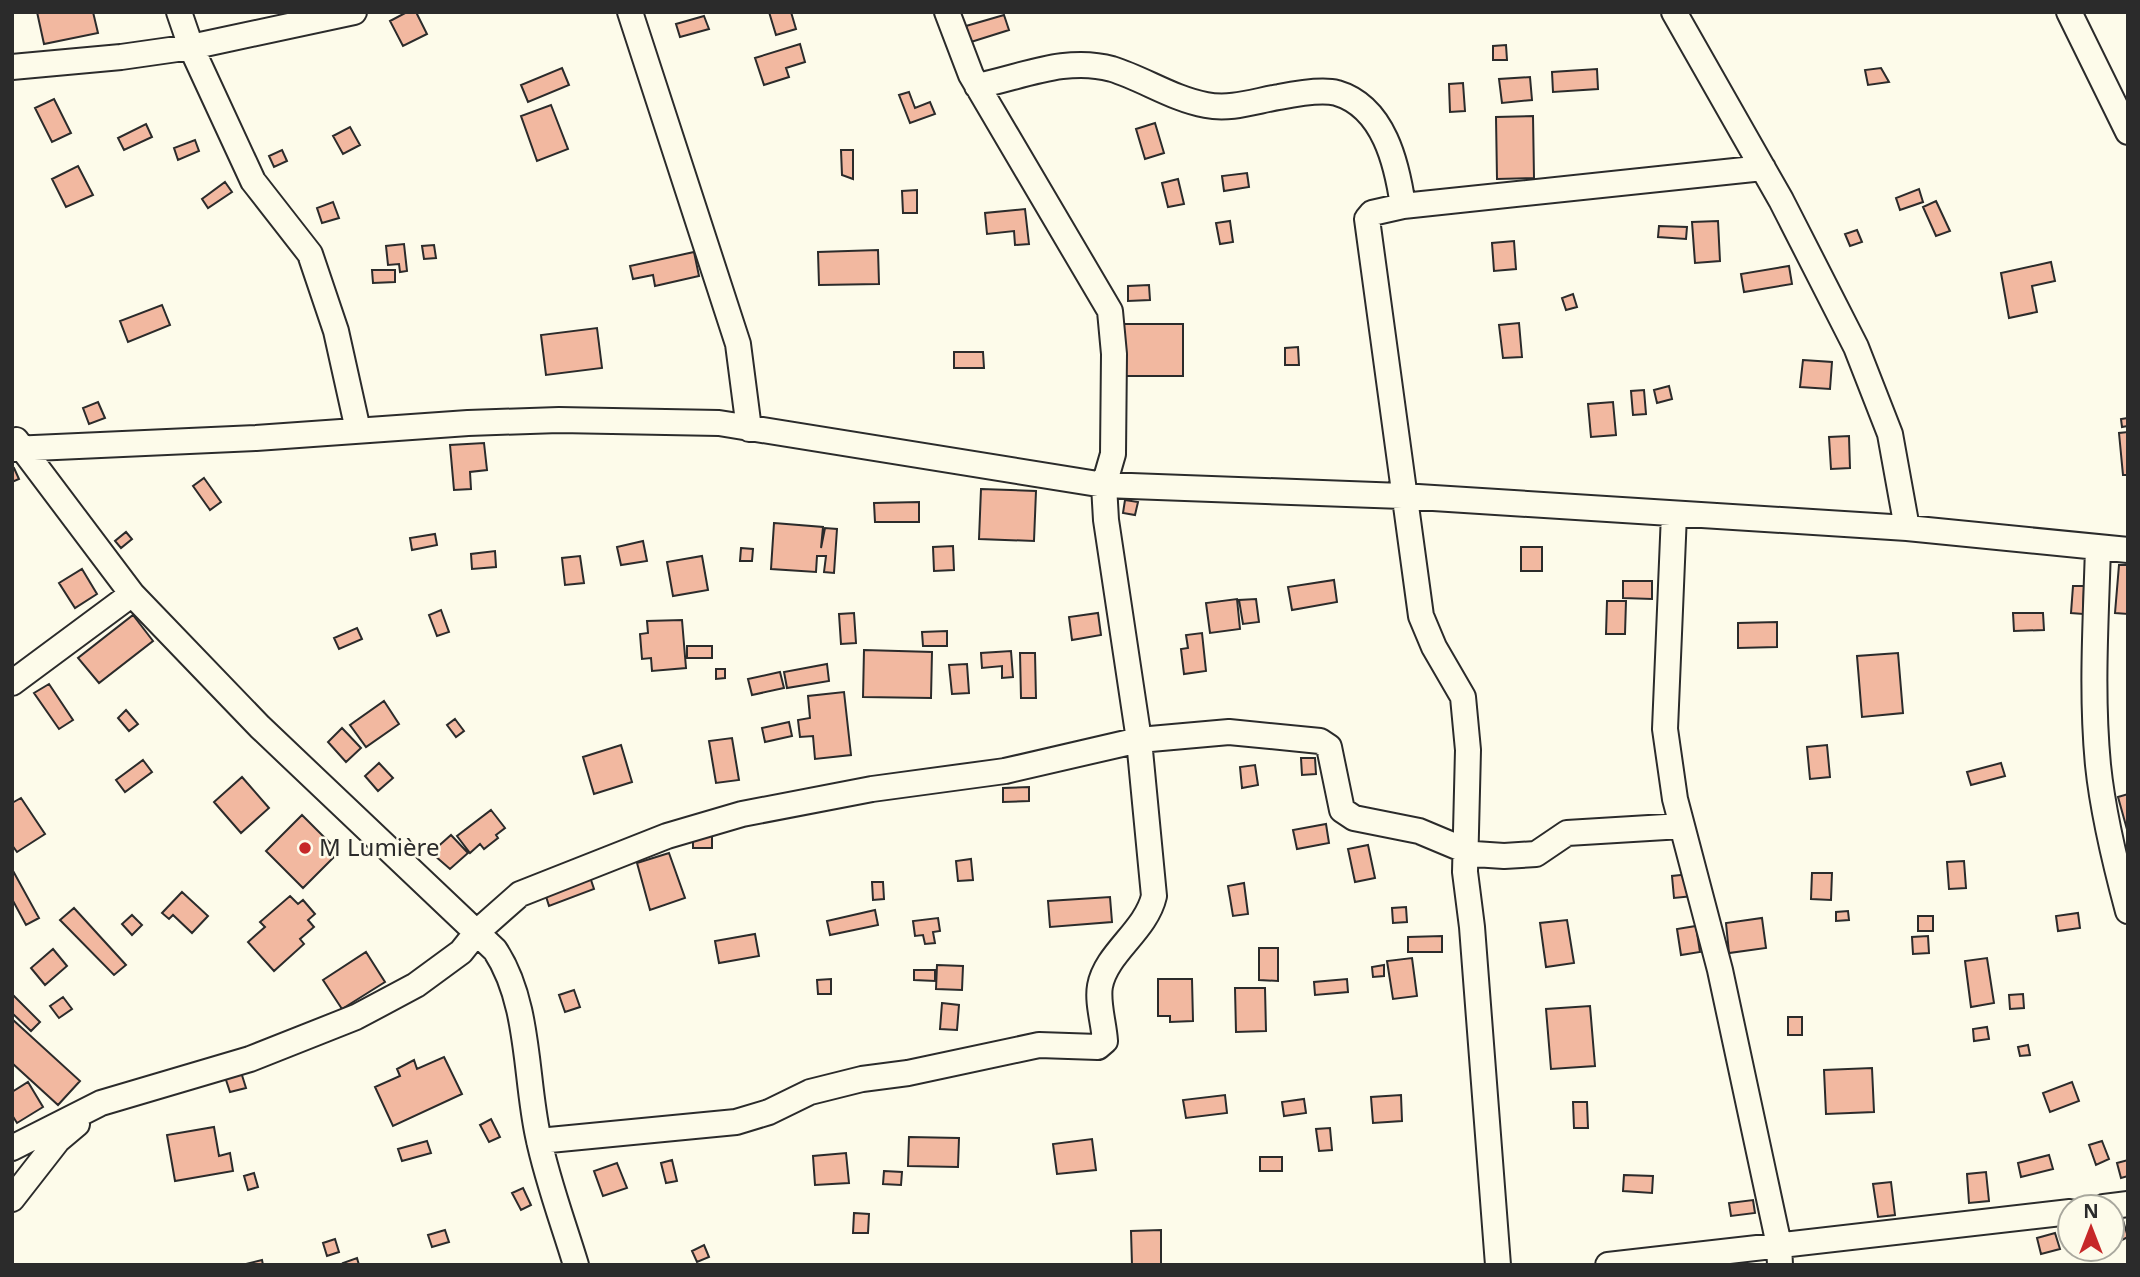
<svg xmlns="http://www.w3.org/2000/svg" width="2140" height="1277" font-family="'Noto Sans',sans-serif">
	<style>
		.building { fill: #f2b8a0; stroke: #2b2b2b; stroke-width: 2 }
		.lines { fill: none; stroke-linecap: round; stroke-linejoin: round }
		.street-casing { stroke: #2b2b2b; stroke-width: 28 }
		.street { stroke: #fdfbea; stroke-width: 24 }
		.poi-dot { fill: #c62828; stroke: #fdfbea; stroke-width: 2.5 }
		.labels { text-anchor: middle; stroke-width: 5; stroke-linejoin: round; paint-order: stroke }
		.poi-label { font-size: 24px; fill: #2b2b2b; stroke: #fdfbea; text-anchor: start }
	</style>
	<rect width="100%" height="100%" fill="#fdfbea"/>
	<!-- building -->
	<path class="building" d="M37 12H93L98 33 44 44Z
		M407 12H416L427 34 403 46 390 21Z
		M769 12H791L796 29 776 35Z
		M1004 15 1009 30 971 42 966 26Z
		M704 16 709 29 680 37 676 24Z
		M800 44 805 62 786 68 789 77 764 85 755 58Z
		M1506 45 1507 60H1493V46Z
		M562 68 569 85 528 102 521 85Z
		M1881 68 1889 82 1868 85 1865 70Z
		M1597 69 1598 89 1553 92 1552 72Z
		M1530 77 1532 100 1502 103 1499 79Z
		M1463 83 1465 111 1450 112 1449 84Z
		M909 92 915 108 930 102 935 114 910 123 899 95Z
		M54 99 71 133 52 142 35 108Z
		M551 105 568 149 537 161 521 116Z
		M1533 116 1534 178 1497 179 1496 117Z
		M1155 123 1164 153 1145 159 1136 129Z
		M146 124 152 137 124 150 118 138Z
		M350 127 360 145 343 154 333 136Z
		M195 140 199 151 178 160 174 148Z
		M282 150 287 161 274 167 269 156Z
		M841 150H853V179L842 175Z
		M78 166 93 195 66 207 52 179Z
		M1247 173 1249 187 1224 191 1222 176Z
		M1178 179 1184 204 1168 207 1162 183Z
		M225 182 232 192 208 208 202 199Z
		M1919 189 1923 202 1900 210 1896 198Z
		M917 190V213H903L902 191Z
		M1936 201 1950 231 1936 236 1923 207Z
		M333 202 339 218 322 223 317 208Z
		M1025 209 1029 244 1015 245 1014 231 987 234 985 213Z
		M1230 221 1233 242 1220 244 1216 223Z
		M1718 221 1720 261 1695 263 1692 222Z
		M1659 226 1687 227 1686 239 1658 237Z
		M1857 230 1862 242 1850 246 1845 234Z
		M1514 241 1516 269 1494 271 1492 243Z
		M404 244 407 271 400 272 399 264 388 265 386 246Z
		M434 245 436 258 424 259 422 246Z
		M878 250 879 284 819 285 818 252Z
		M694 252 699 276 655 286 653 275 633 279 630 266Z
		M2051 262 2055 281 2032 286 2037 312 2009 318 2001 273Z
		M1789 266 1792 284 1744 292 1741 274Z
		M372 270H395V282L373 283Z
		M1149 285 1150 300 1128 301V286Z
		M1573 294 1577 307 1566 310 1562 298Z
		M162 305 170 325 128 342 120 321Z
		M1519 323 1522 357 1503 358 1499 325Z
		M1118 324H1183V376H1118Z
		M597 328 602 368 546 375 541 335Z
		M1298 347 1299 365H1285V348Z
		M954 352H983L984 368H954Z
		M1803 360 1832 362 1830 389 1800 387Z
		M1669 386 1672 399 1657 403 1654 390Z
		M1644 390 1646 414 1633 415 1631 391Z
		M98 402 105 418 89 424 83 408Z
		M1613 402 1616 435 1591 437 1588 404Z
		M2128 418V426L2122 427 2121 419Z
		M2128 432V475H2123L2119 433Z
		M1849 436 1850 468 1831 469 1829 437Z
		M484 443 487 470 470 472 471 489 454 490 450 445Z
		M14 468 19 479 12 482V469Z
		M204 478 221 502 210 510 193 486Z
		M981 489 1036 491 1034 541 979 539Z
		M1125 500 1138 502 1135 515 1123 513Z
		M919 502V522H875L874 503Z
		M774 523 823 527 821 548 825 528 837 529 834 573 824 572 826 556H817L816 572 771 569Z
		M126 532 132 539 121 548 115 541Z
		M435 534 437 545 412 550 410 538Z
		M643 541 647 561 621 565 617 547Z
		M953 546 954 570 934 571 933 547Z
		M1521 547H1542V571H1521Z
		M741 548 753 549 752 561H740Z
		M495 551 496 567 472 569 471 554Z
		M580 556 584 583 565 585 562 558Z
		M702 556 708 590 673 596 667 562Z
		M2119 565H2128V614L2115 613Z
		M82 569 97 594 75 608 59 583Z
		M1334 580 1337 602 1292 610 1288 587Z
		M1623 581H1652V599L1623 598Z
		M2073 586H2084L2083 614 2071 613Z
		M1237 599 1240 629 1210 633 1206 603Z
		M1256 599 1259 622 1243 624 1239 600Z
		M1607 601H1626L1625 634H1606Z
		M441 610 449 632 437 636 429 615Z
		M854 613 856 643 841 644 839 614Z
		M1098 613 1101 635 1072 640 1069 617Z
		M2013 613H2043L2044 630 2014 631Z
		M133 615 153 641 99 683 78 658Z
		M682 620 686 668 652 671 651 658 642 659 640 634 648 633 647 621Z
		M1777 622V647L1738 648V623Z
		M357 628 362 639 339 649 334 638Z
		M947 631V646H923L922 632Z
		M1202 633 1206 671 1184 674 1181 649 1188 648 1186 635Z
		M687 646H712V658H687Z
		M864 650 932 652 931 698 863 697Z
		M1011 651 1013 677 1002 678V666L982 668 981 653Z
		M1020 653H1035L1036 698H1021Z
		M1898 653 1903 713 1862 717 1857 656Z
		M827 664 829 681 787 688 784 672Z
		M967 664 969 693 952 694 949 665Z
		M716 669H725V678L716 679Z
		M780 672 784 688 752 695 748 679Z
		M49 684 73 720 59 729 34 693Z
		M844 692 851 755 815 759 813 736 800 737 798 720 810 718 808 696Z
		M384 701 399 724 366 747 350 725Z
		M126 710 138 724 129 731 118 718Z
		M455 719 464 731 456 737 447 725Z
		M789 722 792 736 765 742 762 728Z
		M342 728 361 748 346 762 328 742Z
		M732 738 739 780 716 783 709 741Z
		M621 745 632 782 594 794 583 757Z
		M1827 745 1830 777 1810 779 1807 747Z
		M1301 758H1315L1316 774 1302 775Z
		M143 760 152 772 125 792 116 780Z
		M379 763 393 778 378 791 365 776Z
		M2001 763 2005 776 1971 785 1967 772Z
		M1255 765 1258 785 1242 788 1240 767Z
		M242 777 269 808 241 833 214 802Z
		M1029 787V801L1003 802V788Z
		M2128 794V833L2118 797Z
		M21 798 45 834 17 852 12 845V803Z
		M491 810 505 828 496 835 498 838 484 849 480 844 470 853 457 836Z
		M302 815 339 852 303 888 266 851Z
		M1326 824 1329 843 1297 849 1293 830Z
		M693 833H712V848H693Z
		M451 835 468 853 450 869 434 855 437 853 434 850Z
		M1368 845 1375 878 1355 882 1348 849Z
		M669 853 685 898 650 910 637 863Z
		M971 859 973 880 958 881 956 861Z
		M1964 861 1966 888 1949 889 1947 862Z
		M12 869 39 918 26 925 12 899Z
		M1812 873H1832L1831 900 1811 899Z
		M589 874 594 889 549 906 544 890Z
		M1690 874 1693 896 1674 898 1672 876Z
		M872 882H883L884 899 873 900Z
		M1244 883 1248 914 1233 916 1228 886Z
		M182 892 208 916 192 933 173 915 169 919 162 913Z
		M290 896 298 904 303 900 315 914 308 920 314 927 300 939 304 944 274 971 248 942 265 927 260 922Z
		M1110 897 1112 922 1050 927 1048 901Z
		M1406 907 1407 922 1393 923 1392 908Z
		M74 908 126 965 114 975 60 920Z
		M875 910 878 925 830 935 827 921Z
		M1848 911 1849 920 1836 921V912Z
		M2078 913 2080 928 2058 931 2056 916Z
		M132 915 142 925 132 935 122 924Z
		M1918 916H1933V931H1918Z
		M938 918 940 931 933 932 935 943 925 944 923 935 915 936 913 921Z
		M1762 918 1766 948 1729 953 1726 923Z
		M1567 920 1574 963 1546 967 1540 923Z
		M1696 926 1700 952 1681 955 1677 929Z
		M755 934 759 956 719 963 715 941Z
		M1442 936V952H1408V937Z
		M1928 936 1929 953 1913 954 1912 937Z
		M1259 948H1278V981L1259 980Z
		M53 949 67 966 45 985 31 968Z
		M366 952 385 982 342 1009 323 980Z
		M1412 958 1417 996 1393 999 1387 961Z
		M1987 958 1994 1003 1971 1007 1965 961Z
		M937 965 963 966 962 990 936 989Z
		M1384 965V976L1373 977 1372 967Z
		M914 970H935V981L914 980Z
		M831 979V994H818L817 980Z
		M1158 979H1192L1193 1021 1170 1022V1016H1158Z
		M1347 979 1348 992 1315 995 1314 982Z
		M1235 988H1265L1266 1031 1236 1032Z
		M574 990 580 1007 565 1012 559 995Z
		M12 994 40 1022 31 1031 12 1013Z
		M2023 994 2024 1008 2010 1009 2009 995Z
		M63 997 72 1009 59 1018 50 1006Z
		M942 1003 959 1005 957 1030 940 1029Z
		M1590 1006 1595 1066 1551 1069 1546 1009Z
		M1788 1017H1802V1035H1788Z
		M12 1019 80 1081 58 1105 12 1063Z
		M1987 1027 1989 1039 1974 1041 1973 1029Z
		M2028 1045 2030 1055 2020 1056 2018 1047Z
		M444 1057 462 1094 393 1126 375 1087 400 1076 397 1069 414 1060 417 1069Z
		M1872 1068 1874 1112 1826 1114 1824 1070Z
		M241 1072 246 1088 230 1092 225 1077Z
		M28 1082 43 1107 17 1123 12 1115V1092Z
		M2072 1082 2079 1101 2050 1112 2043 1093Z
		M1225 1095 1227 1113 1186 1118 1183 1100Z
		M1401 1095 1402 1121 1373 1123 1371 1097Z
		M1304 1099 1306 1113 1284 1116 1282 1102Z
		M1573 1102H1587L1588 1128H1574Z
		M491 1119 500 1137 489 1142 480 1125Z
		M214 1127 219 1156 230 1153 233 1171 175 1181 167 1135Z
		M1330 1128 1332 1150 1319 1151 1316 1129Z
		M909 1137 959 1138 958 1167 908 1166Z
		M1092 1139 1096 1170 1057 1174 1053 1144Z
		M427 1141 431 1153 402 1161 398 1149Z
		M2102 1141 2109 1159 2096 1165 2089 1145Z
		M846 1153 849 1183 815 1185 813 1156Z
		M2049 1155 2053 1169 2021 1177 2018 1163Z
		M1260 1157H1282V1171H1260Z
		M672 1160 677 1181 666 1183 661 1163Z
		M2128 1160V1176L2121 1178 2117 1163Z
		M617 1163 627 1188 603 1196 594 1171Z
		M884 1171 902 1172 901 1185 883 1184Z
		M1986 1172 1989 1201 1969 1203 1967 1174Z
		M254 1173 258 1187 248 1190 244 1176Z
		M1624 1175 1653 1176 1652 1193 1623 1191Z
		M1891 1182 1895 1215 1878 1217 1873 1184Z
		M523 1188 531 1205 521 1210 512 1193Z
		M1753 1200 1755 1213 1731 1216 1729 1203Z
		M854 1213 869 1214 868 1233H853Z
		M2121 1214 2128 1237 2116 1243 2112 1218Z
		M445 1230 449 1242 432 1247 428 1235Z
		M1161 1230V1265H1132L1131 1231Z
		M2055 1233 2060 1249 2041 1254 2037 1238Z
		M335 1239 339 1252 327 1256 323 1243Z
		M704 1245 709 1257 697 1262 692 1251Z
		M357 1258 359 1265H344L343 1263Z
		M262 1260 263 1265H242Z"/>
	<g class="lines">
		<defs>
			<path id="street" d="M179 12 191 47 253 181 310 254 336 331 358 430
				M630 12 738 344 749 429
				M1674 12 1781 200 1856 347 1890 434 1907 528
				M2069 12 2128 132
				M12 67 121 57 191 47 354 12
				M977 86C1022 77 1066 56 1112 69 1144 79 1173 99 1206 105 1231 110 1255 101 1279 97 1294 94 1322 89 1337 93 1384 107 1397 164 1403 206
				M16 440 132 594 260 727 495 950C530 1003 525 1076 538 1136 547 1180 563 1222 576 1265
				M12 449 256 438 468 423 559 420 719 423 1104 485 1402 496 1907 528 2128 550
				M1674 514 1665 729 1675 799 1720 970 1779 1245 1780 1265
				M2098 547C2096 619 2091 692 2098 765 2103 814 2115 863 2128 911
				M12 683 132 594
				M539 1141 736 1122 769 1112 810 1092 862 1079 908 1073 1039 1045 1098 1047 1105 1041C1104 1024 1097 1002 1100 986 1106 953 1146 931 1154 896L1139 740 1229 732 1320 741 1329 747 1342 810 1354 818 1419 831 1474 854 1504 856 1536 854 1567 833 1682 826
				M12 1148 101 1103 250 1059 356 1017 416 985 461 952 477 932 520 894 667 836 742 814 872 789 1005 771 1139 740 1106 520 1104 485 1113 454 1114 354 1110 311 971 75 947 12
				M12 1199 58 1140 77 1124
				M2104 1207 2128 1204
				M1498 1265 1472 927 1465 872 1468 750 1463 697 1434 647 1421 616 1367 219 1372 213 1403 206 1763 168
				M1608 1265 2070 1212"/>
		</defs>
		<!-- street casing -->
		<use href="#street" class="street-casing"/>
		<!-- street -->
		<use href="#street" class="street"/>
	</g>
	<!-- markers -->
	<circle class="poi-dot" cx="305" cy="848" r="7"/>
	<g class="labels">
		<!-- poi labels -->
		<g class="poi-label">
			<text x="319" y="856">M Lumière</text>
		</g>
	</g>
	<!-- border -->
	<rect width="2140" height="1277" fill="none" stroke="#2b2b2b" stroke-width="28"/>
	<!-- north arrow -->
	<g transform="translate(2091 1228)"><circle r="33" fill="#fdfbea" stroke="#a9a89e" stroke-width="2"/>
	<path d="M0-5L12 26L0 18L-12 26Z" fill="#c62828"/>
	<text y="-10" font-size="19" font-weight="bold" text-anchor="middle" fill="#2b2b2b">N</text>
	</g>
</svg>
